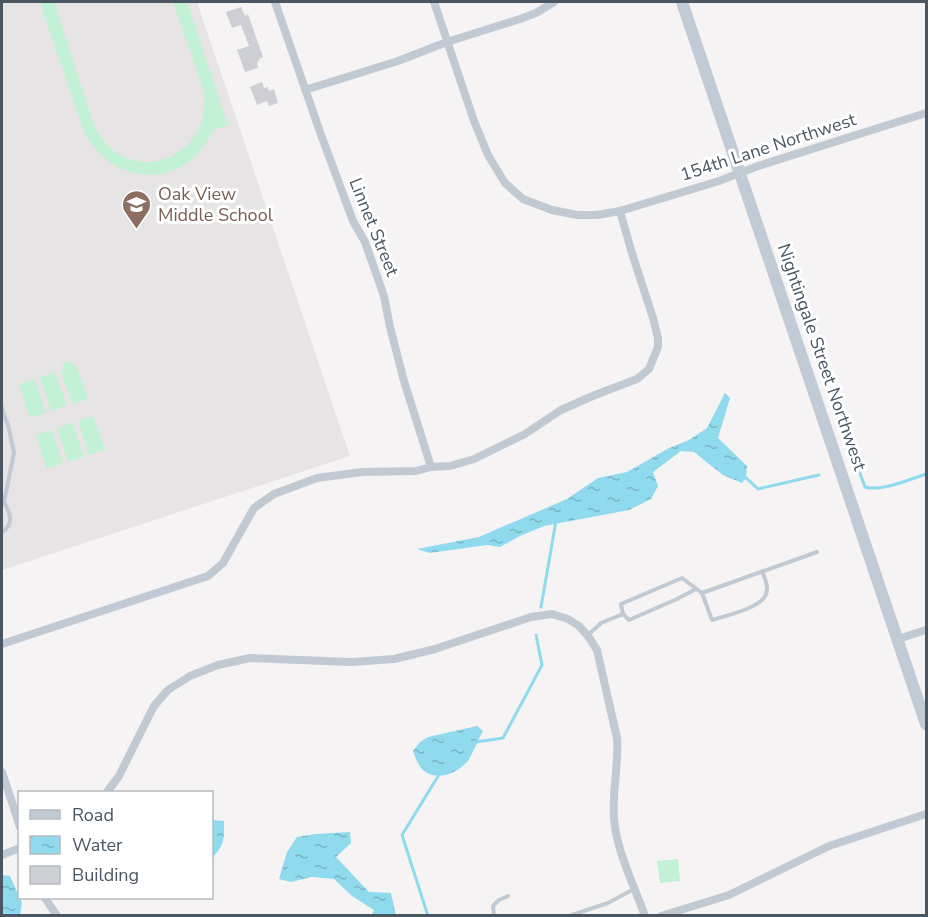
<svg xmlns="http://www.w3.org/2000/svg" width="928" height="917" font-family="'Nunito Sans',sans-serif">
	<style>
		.education { fill: #e6e4e5 }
		.pitch { fill: #c3f1d5 }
		.water { fill: url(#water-ripples) }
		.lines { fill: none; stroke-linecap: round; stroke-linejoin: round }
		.stream { stroke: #90daee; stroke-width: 3 }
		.building { fill: #cdcfd5 }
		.lane { stroke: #c1cad2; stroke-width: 4 }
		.street { stroke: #c1cad2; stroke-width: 8 }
		.secondary { stroke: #c1cbd6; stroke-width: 12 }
		.labels { text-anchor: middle; stroke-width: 6; stroke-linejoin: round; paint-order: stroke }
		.street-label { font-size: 18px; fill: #4a5661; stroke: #fff }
		.education-label { font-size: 18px; fill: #785e54; stroke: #fff; text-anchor: start }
	</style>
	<defs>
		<pattern id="water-ripples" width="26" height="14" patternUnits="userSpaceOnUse" patternTransform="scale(1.5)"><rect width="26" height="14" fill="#90daee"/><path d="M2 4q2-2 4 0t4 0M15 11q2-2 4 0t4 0" fill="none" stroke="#78b4c4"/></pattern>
	</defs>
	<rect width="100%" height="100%" fill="#f5f3f3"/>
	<!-- education -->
	<path class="education" d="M2 2H197L350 456 2 570Z"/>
	<!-- pitch -->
	<path class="pitch" d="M41 2H54L94 125C124 190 213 163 204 92L173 2H187L228 125 213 130C187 191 110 189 83 129L43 12Z
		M71 361 73 366 76 365 88 399 72 404 60 370 64 369 62 363Z
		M55 372 67 406 51 411 40 377Z
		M35 379 46 413 30 418 19 384Z
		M93 416 105 450 89 455 78 421Z
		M73 423 84 457 68 462 57 428Z
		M52 430 63 463 47 469 36 435Z
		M678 859 680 881 660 883 657 861Z"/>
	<!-- water -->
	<path class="water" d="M725 393 730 398 718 438 747 466 746 478 742 483 723 475 694 452 681 451 653 472 658 486 651 499 629 510 544 526 520 536 500 547 487 545 430 553 417 549 479 537 567 499 598 478 627 472 669 448 689 440 707 428Z
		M477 726 483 731C479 738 471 757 468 761 456 774 435 783 421 768 417 763 415 756 413 751L420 742 428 737Z
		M212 820 224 821C224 839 225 845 212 858Z
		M350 832 351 843 336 857 369 892 391 893 396 915H372L374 910 352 896 334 879 311 877 291 882 279 879 287 852 297 837 315 834Z
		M2 875 10 876 22 903 20 915H2Z"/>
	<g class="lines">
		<!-- stream -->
		<path class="stream" d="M858 468 865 487C881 492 911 479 926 474
			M743 475 758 489 819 475
			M541 607 556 521
			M476 742 503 738 542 665 536 635
			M428 916 402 835 440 773"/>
	</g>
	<!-- building -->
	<path class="building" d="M241 7 245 16 248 14 263 57 259 59V61L257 62 258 68 245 72 237 50 249 46 241 25 232 28 226 12Z
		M262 82 264 88 268 87 269 91 274 89 278 103 269 106 267 101 257 105 250 87Z"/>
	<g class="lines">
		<!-- lane -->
		<path class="lane" d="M2 408 9 429 14 453 4 502
			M2 532C15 524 10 513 4 502
			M702 593 712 620C725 616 762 608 766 594 769 587 765 579 762 571
			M623 614 629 620 677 599 696 589
			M588 635 601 623 623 614 621 604 682 578 702 593 817 552
			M494 916 493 906 499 900 508 896
			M569 916 608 903 634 889"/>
		<!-- street -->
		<path class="street" d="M275 2 320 132 353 221 365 242 384 296 390 327 404 381 431 467
			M434 2 474 121 488 155 505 183 523 199 552 210 577 215H597L620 211 719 181 758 166 926 113
			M305 90 398 61 447 42 520 19 536 13 554 2
			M898 639 926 630
			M2 644 208 576 223 563 254 508 274 494 317 478 362 472 416 471 431 467 450 466 474 459 525 434 561 410 595 395 637 379 649 369 658 347V338L653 318 631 250 620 211
			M2 772 20 827
			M107 792 119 776 154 706 168 690 190 676 218 665 250 658 352 662 394 659 435 649 531 617 552 614 568 619 579 626 588 636 597 650 617 738C619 764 612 791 614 818 616 850 634 885 645 916
			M2 855 20 848
			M45 898 57 916
			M661 916 729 895 829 846 926 814"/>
		<!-- secondary -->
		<path class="secondary" d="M682 2 926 724"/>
	</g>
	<!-- icons -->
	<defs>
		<symbol id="school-pin" viewBox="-11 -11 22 30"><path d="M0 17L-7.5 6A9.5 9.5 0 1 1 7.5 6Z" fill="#8d6e63" stroke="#fff"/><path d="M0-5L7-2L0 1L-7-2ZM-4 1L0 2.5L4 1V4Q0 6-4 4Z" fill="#fff"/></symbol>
	</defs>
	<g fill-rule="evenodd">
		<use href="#school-pin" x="120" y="188" width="33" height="45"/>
	</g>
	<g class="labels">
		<!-- street labels -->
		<g class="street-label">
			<text transform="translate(768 147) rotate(-18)" y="6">154th Lane Northwest</text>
			<text transform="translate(374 227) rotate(68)" y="6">Linnet Street</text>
			<text transform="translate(822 357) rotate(71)" y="6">Nightingale Street Northwest</text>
		</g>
		<!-- education labels -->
		<g class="education-label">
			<text x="158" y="200">Oak View<tspan x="158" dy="21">Middle School</tspan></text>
		</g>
	</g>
	<!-- border -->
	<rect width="928" height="917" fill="none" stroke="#4a5661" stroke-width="6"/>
	<!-- legend -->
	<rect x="18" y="791" width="195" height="108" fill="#ffffff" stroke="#b7bbc0" stroke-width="1.5"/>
	<rect x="30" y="810" width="30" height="9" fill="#c1cbd6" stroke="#b7bbc0" stroke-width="1.5"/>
	<text x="72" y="821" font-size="18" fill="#4a5661">Road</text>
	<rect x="30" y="836" width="30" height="18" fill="url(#water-ripples)" stroke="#b7bbc0" stroke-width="1.5"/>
	<text x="72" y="851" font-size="18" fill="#4a5661">Water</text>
	<rect x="30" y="866" width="30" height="18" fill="#cdcfd5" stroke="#b7bbc0" stroke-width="1.5"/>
	<text x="72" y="881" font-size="18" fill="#4a5661">Building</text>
</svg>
